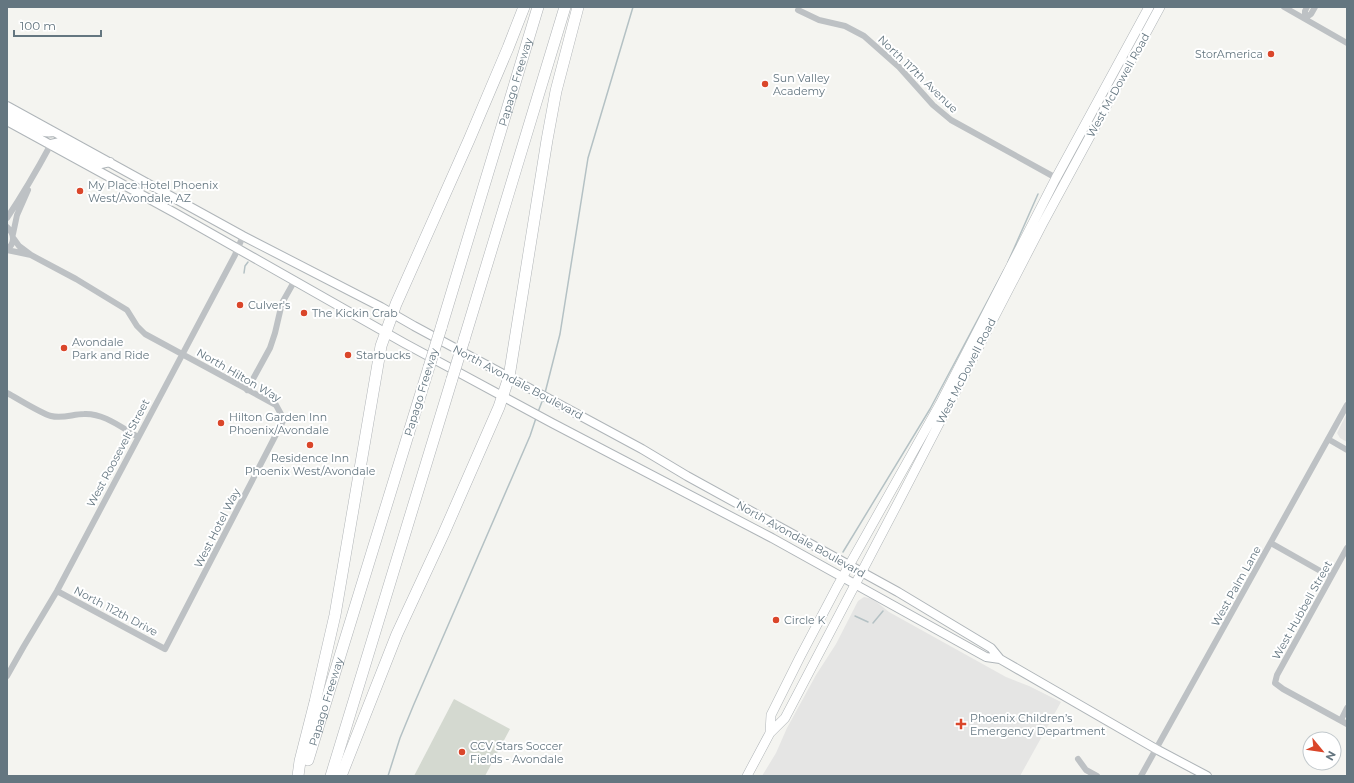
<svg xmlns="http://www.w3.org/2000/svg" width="1354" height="783" font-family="Montserrat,sans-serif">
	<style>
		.built { fill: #e5e5e4 }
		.green { fill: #d4d9d0 }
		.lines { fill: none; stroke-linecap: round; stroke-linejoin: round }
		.stream { stroke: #b4c1c4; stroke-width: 1.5 }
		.secondary-casing { stroke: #afb5b9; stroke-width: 10 }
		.primary-casing { stroke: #b0b5b8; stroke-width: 10 }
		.highway-casing { stroke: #b0b4b7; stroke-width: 12 }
		.street { stroke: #bdc1c4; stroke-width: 6 }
		.secondary { stroke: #fff; stroke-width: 8 }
		.primary { stroke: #fff; stroke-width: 9 }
		.highway { stroke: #fff; stroke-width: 11 }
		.highway-bridge-casing { stroke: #b0b4b7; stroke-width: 12; stroke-linecap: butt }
		.highway-bridge { stroke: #fff; stroke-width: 11 }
		.poi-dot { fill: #da462a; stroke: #fff; stroke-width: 1.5 }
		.labels { text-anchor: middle; stroke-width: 4; stroke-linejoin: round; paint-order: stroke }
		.poi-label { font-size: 11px; fill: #647680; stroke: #fff; text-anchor: start }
		.street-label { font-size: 11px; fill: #647680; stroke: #fff }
	</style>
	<rect width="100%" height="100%" fill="#f4f4f0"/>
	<!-- built -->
	<path class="built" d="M1347 413V442L1340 438 1337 433Z
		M864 597 873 599 889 612 1006 677 1029 686 1061 702 1020 776H762L776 753 787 728 816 675 836 644 858 601Z"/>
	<!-- green -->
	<path class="green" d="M454 699 510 729 485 776H414Z"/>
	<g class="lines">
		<!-- stream -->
		<path class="stream" d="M1008 262 1038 194
			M244 273 245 266 248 262
			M545 393 560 334 588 158 633 7
			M538 412 543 399
			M843 552 930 409 1004 270
			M855 616 868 622
			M873 623 883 611
			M388 776 400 738 414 704 530 436 536 418"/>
		<defs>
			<path id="secondary" d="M7 106 243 236 381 307 414 326 642 449 687 476 898 592 991 648 1000 659
				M7 114C20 121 38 135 53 132
				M7 121 175 213 404 343 552 423 772 538 986 657 1000 659 1156 749 1207 776
				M51 144 60 142 101 164 110 162"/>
			<path id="primary" d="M770 733 771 715 800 657 837 587 940 404 1056 178 1149 7
				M747 776 770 733 785 718 900 499 1043 223 1160 7"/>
			<g id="highway">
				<path id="s1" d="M441 328 538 7"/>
				<path d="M464 340 565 7"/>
				<path id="s2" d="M308 760 429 367"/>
				<path d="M298 776 300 761 315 702 335 615 381 346 396 304 469 140 508 48 524 7"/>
				<path d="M331 776 452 379"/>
				<path d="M341 776 397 634 443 535 499 407 509 377 547 140 556 91 578 7"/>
			</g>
		</defs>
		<!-- secondary casing -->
		<use href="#secondary" class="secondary-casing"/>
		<!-- primary casing -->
		<use href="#primary" class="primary-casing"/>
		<!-- highway casing -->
		<use href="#highway" class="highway-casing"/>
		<!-- street -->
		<path class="street" d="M1284 7 1347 43
			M798 10 819 20 845 26 864 36 899 67 933 105 951 120 1058 179
			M1305 18 1311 14 1315 7
			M1305 18V11L1307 7
			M7 218C23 194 37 170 51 144
			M7 227C15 234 15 243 7 250
			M13 234 17 215 28 190
			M14 239 19 246 31 255 76 279 127 310 137 326 145 334 276 405 282 416 283 421 165 649 57 591
			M7 250 31 255
			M247 390 270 348 275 333 282 303 295 280
			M7 393C17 398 40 413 51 416 63 419 73 414 84 414 104 413 122 428 138 437
			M1328 439 1347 450
			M1271 543 1331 577
			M1347 548 1277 675 1275 683 1283 689 1347 724
			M7 676 24 646 57 591 235 255 243 236
			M1341 720 1347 708
			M1078 759 1086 770 1097 776
			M1141 776 1347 405"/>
		<!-- secondary -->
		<use href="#secondary" class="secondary"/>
		<!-- primary -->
		<use href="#primary" class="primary"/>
		<!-- highway -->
		<use href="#highway" class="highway"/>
		<defs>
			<path id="highway-bridge" d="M429 367 441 328
				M452 379 464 340"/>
		</defs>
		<!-- highway-bridge casing -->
		<use href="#highway-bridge" class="highway-bridge-casing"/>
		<!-- highway-bridge -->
		<use href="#highway-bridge" class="highway-bridge"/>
	</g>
	<!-- markers -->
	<g class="poi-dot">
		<circle cx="1271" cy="54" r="4"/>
		<circle cx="765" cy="84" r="4"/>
		<circle cx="80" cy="191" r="4"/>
		<circle cx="240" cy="305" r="4"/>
		<circle cx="304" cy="313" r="4"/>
		<circle cx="64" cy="348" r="4"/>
		<circle cx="348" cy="355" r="4"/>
		<circle cx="221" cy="423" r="4"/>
		<circle cx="310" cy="445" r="4"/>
		<circle cx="776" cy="620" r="4"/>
		<path d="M959 718h4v4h4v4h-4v4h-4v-4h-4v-4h4z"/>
		<circle cx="462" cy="752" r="4"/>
	</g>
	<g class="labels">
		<!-- poi labels -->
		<g class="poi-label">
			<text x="1263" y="58" text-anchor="end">StorAmerica</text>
			<text x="773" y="82">Sun Valley<tspan x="773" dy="13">Academy</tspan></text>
			<text x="88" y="189">My Place Hotel Phoenix<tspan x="88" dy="13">West/Avondale, AZ</tspan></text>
			<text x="248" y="309">Culver's</text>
			<text x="312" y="317">The Kickin Crab</text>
			<text x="72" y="346">Avondale<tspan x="72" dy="13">Park and Ride</tspan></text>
			<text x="356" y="359">Starbucks</text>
			<text x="229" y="421">Hilton Garden Inn<tspan x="229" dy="13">Phoenix/Avondale</tspan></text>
			<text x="310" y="462" text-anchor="middle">Residence Inn<tspan x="310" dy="13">Phoenix West/Avondale</tspan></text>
			<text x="784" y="624">Circle K</text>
			<text x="970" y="722">Phoenix Children’s<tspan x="970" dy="13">Emergency Department</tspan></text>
			<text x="470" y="750">CCV Stars Soccer<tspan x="470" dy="13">Fields - Avondale</tspan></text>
		</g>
		<!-- street labels -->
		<g class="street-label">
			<text transform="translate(918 74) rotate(44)" y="4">North 117th Avenue</text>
			<text dy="4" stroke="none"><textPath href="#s1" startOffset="257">Papago Freeway</textPath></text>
			<text transform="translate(1118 85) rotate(-61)" y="4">West McDowell Road</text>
			<text transform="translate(966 371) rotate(-63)" y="4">West McDowell Road</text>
			<text transform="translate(239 375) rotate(30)" y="4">North Hilton Way</text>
			<text transform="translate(518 382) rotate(28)" y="4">North Avondale Boulevard</text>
			<text transform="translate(421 392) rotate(-73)" y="4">Papago Freeway</text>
			<text transform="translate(118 453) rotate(-62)" y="4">West Roosevelt Street</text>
			<text transform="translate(217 528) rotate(-63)" y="4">West Hotel Way</text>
			<text transform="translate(801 539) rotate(29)" y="4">North Avondale Boulevard</text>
			<text transform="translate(1236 586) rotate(-61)" y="4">West Palm Lane</text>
			<text transform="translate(1302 610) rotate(-61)" y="4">West Hubbell Street</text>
			<text transform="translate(116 611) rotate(28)" y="4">North 112th Drive</text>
			<text dy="4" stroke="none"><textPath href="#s2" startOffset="61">Papago Freeway</textPath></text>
		</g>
	</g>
	<!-- border -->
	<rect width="1354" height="783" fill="none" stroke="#647680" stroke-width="16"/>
	<!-- north arrow -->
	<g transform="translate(1322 751) rotate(119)"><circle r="19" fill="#ffffff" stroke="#c1c8cc"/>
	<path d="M0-3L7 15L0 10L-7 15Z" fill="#da462a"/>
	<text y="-6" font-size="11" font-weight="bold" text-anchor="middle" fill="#647680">N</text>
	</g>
	<!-- scale -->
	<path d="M14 30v6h87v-6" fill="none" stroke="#647680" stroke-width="2"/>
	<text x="20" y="30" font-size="12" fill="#647680" stroke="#ffffff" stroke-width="3" paint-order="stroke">100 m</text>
</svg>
